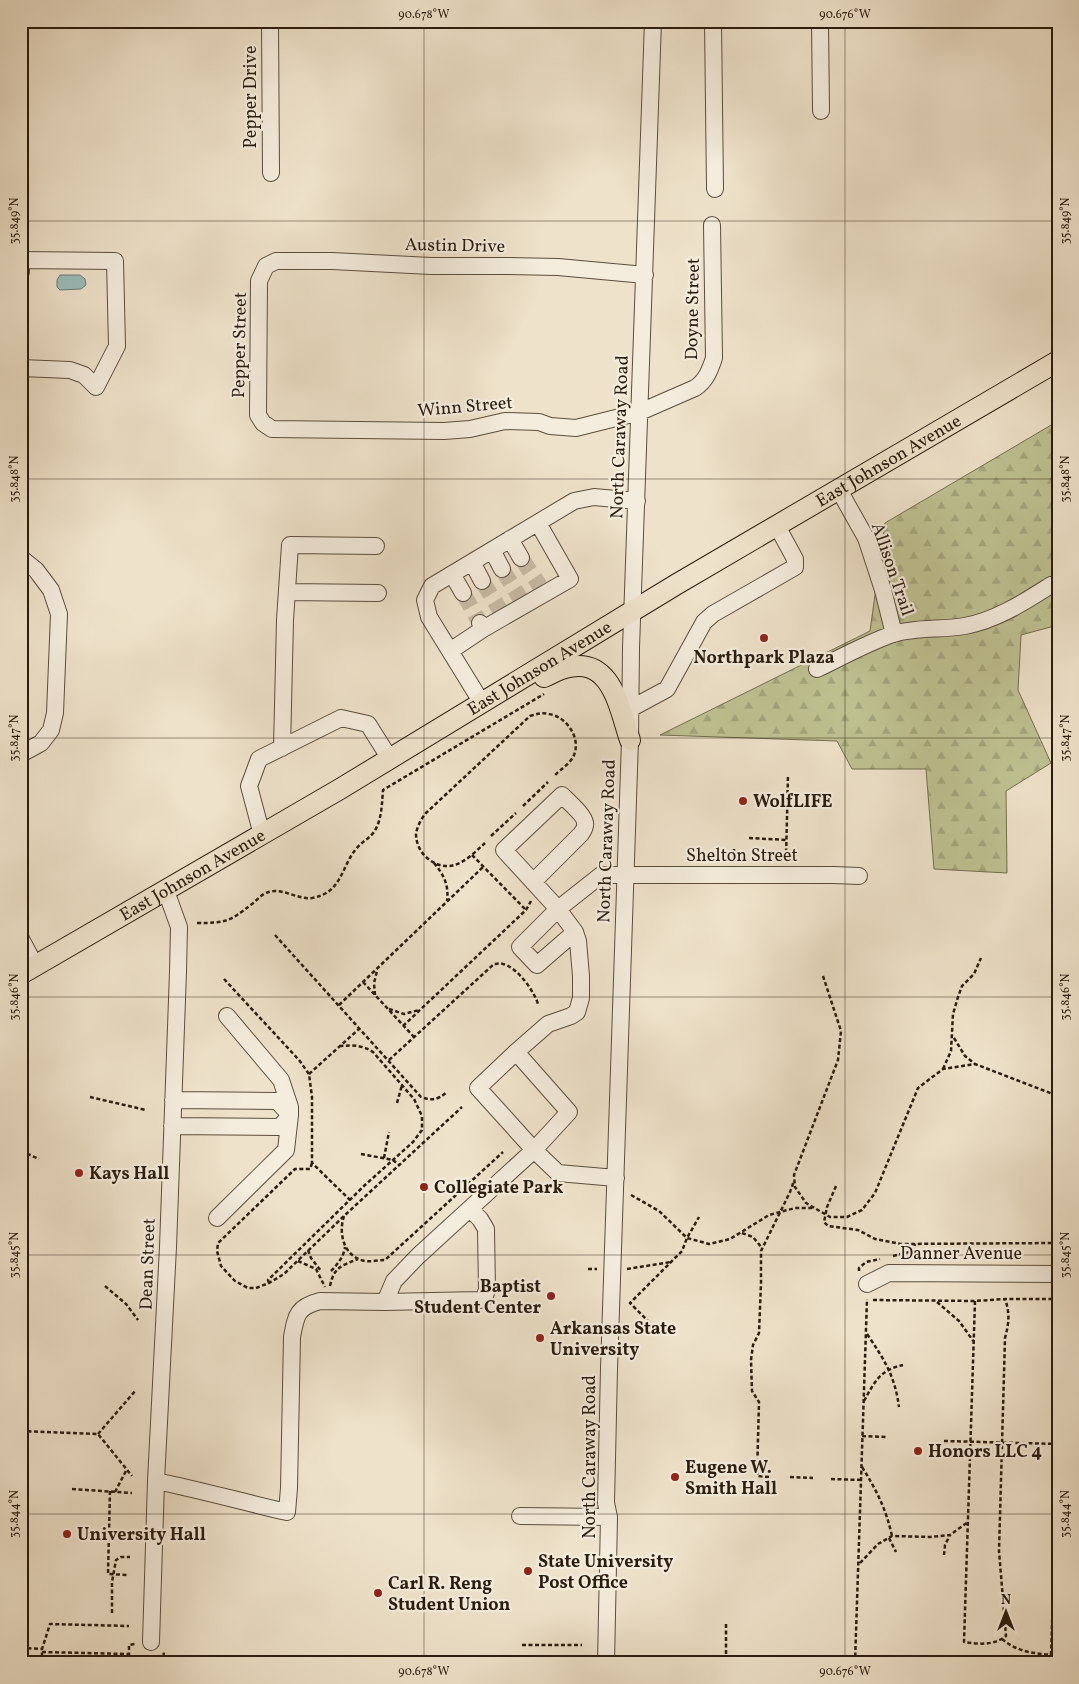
<svg xmlns="http://www.w3.org/2000/svg" width="1079" height="1684" font-family="Vollkorn,serif">
	<style>
		.forest { fill: url(#forest-firs); stroke: #746f50 }
		.water { fill: #9bbdbc; stroke: #6e7d77 }
		.lines { fill: none; stroke-linecap: round; stroke-linejoin: round }
		.minor-tunnel { stroke: #c7baa5; stroke-width: 16; stroke-dasharray: 16 8; stroke-linecap: butt }
		.minor-casing { stroke: #5b4e3e; stroke-width: 18 }
		.major-casing { stroke: #2a1c0f; stroke-width: 22 }
		.path { stroke: #2a1c0f; stroke-width: 2.5; stroke-dasharray: 4 2.5; stroke-linecap: butt }
		.minor { stroke: #f4ecdd; stroke-width: 16 }
		.major { stroke: #eee2ca; stroke-width: 20 }
		.ticks { fill: none; stroke: #2a1c0f; stroke-width: 1; stroke-opacity: 0.45 }
		.poi-dot { fill: #8f2418; stroke: #f4ecdd; stroke-width: 2 }
		.labels { text-anchor: middle; stroke-width: 4.5; stroke-linejoin: round; paint-order: stroke }
		.street-label { font-size: 18px; fill: #2a1c0f; stroke: #f4ecdd }
		.poi-label { font-size: 18px; font-weight: bold; fill: #2a1c0f; stroke: #f4ecdd; text-anchor: start }
		.neatline { fill: none; stroke: #2a1c0f; stroke-width: 2 }
		.ticks-label { font-size: 12px; text-anchor: middle; fill: #2a1c0f }
	</style>
	<defs>
		<pattern id="forest-firs" width="22" height="20" patternUnits="userSpaceOnUse" patternTransform="scale(1.25)"><rect width="22" height="20" fill="#bfc292"/><path d="M5 1l3.5 6h-7zM16 11l3.5 6h-7z" fill="#a4a67d"/></pattern>
	</defs>
	<rect width="100%" height="100%" fill="#eee2ca"/>
	<filter id="stains"><feTurbulence type="fractalNoise" baseFrequency=".004" numOctaves="4"/><feColorMatrix values="0 0 0 0 .2 0 0 0 0 .09 0 0 0 0 .02 0 0 0 .5 -.17"/></filter>
	<radialGradient id="worn" r=".72"><stop offset=".6" stop-color="#630" stop-opacity="0"/><stop offset="1" stop-color="#630" stop-opacity=".3"/></radialGradient>
	<!-- forest -->
	<path class="forest" d="M1058 421V625L1021 635 1018 690 1051 763 1006 791 1007 873 934 869 926 769H852L837 741 660 735 870 631 885 523Z"/>
	<!-- water -->
	<path class="water" d="M60 275H80L85 279 86 285 81 289 60 290 57 287V280Z"/>
	<g class="lines">
		<!-- minor-tunnel -->
		<path class="minor-tunnel" d="M521 558 540 586
			M502 569 520 598
			M482 581 500 610
			M463 593 480 623"/>
		<defs>
			<path id="minor" d="M270 21 271 173
				M713 21 715 189
				M820 21 821 111
				M21 272V260L115 261 117 346 96 387 84 375 70 370 21 368
				M645 275 558 267 507 266H431L332 261H276L266 266 259 281 258 415 263 423 272 429 444 431 470 429 505 421 539 422 550 426 576 428 640 412 695 388C706 381 710 370 714 358L712 225
				M839 490 866 538 883 590 894 634
				M510 539 521 558
				M492 550 502 569
				M21 558 36 570 51 590 59 614 55 713 51 730 41 743 21 754
				M472 562 482 581
				M452 574 463 593
				M287 592 378 593
				M480 623 483 629 570 579 538 523
				M450 651 483 629
				M817 669C842 657 867 643 893 634 916 627 942 630 965 626 997 620 1024 602 1051 585
				M482 703 429 617 425 600 432 586 574 501 594 497 637 501
				M630 709 667 689 704 622 713 614 795 567V559L777 526
				M282 748 285 620 290 545 376 546
				M262 835 249 786 259 759 341 718 368 724 390 759
				M575 932 537 965 520 947 558 909 601 875H834L859 876
				M21 939 36 967
				M516 1052 478 1088 534 1150 558 1173 616 1178
				M172 1126 280 1127 290 1115 277 1101 173 1100
				M217 1218 286 1150 290 1115V1107L281 1080 227 1016
				M867 1284 889 1273 1058 1274
				M385 1302 480 1300 484 1298 487 1290 486 1229 480 1219 470 1209
				M156 1481C200 1490 243 1502 287 1512L289 1488 292 1337C296 1315 297 1307 320 1301L385 1302 394 1281 418 1256 534 1150 569 1112 516 1052 548 1024 571 1016 577 1012 581 998V976L578 941 575 932 558 909 504 850 562 795C568 801 585 816 585 823 586 827 583 831 581 834L533 882
				M520 1516 609 1517
				M151 1642 156 1481 168 1247 178 972 179 927 166 891
				M606 1663 609 1517 606 1503 609 1369 630 740 631 648 653 21"/>
			<g id="major">
				<path d="M544 677C551 674 558 670 565 668 612 655 619 708 630 740"/>
				<path id="s1" d="M21 974 340 789 677 584 1058 361"/>
			</g>
		</defs>
		<!-- minor casing -->
		<use href="#minor" class="minor-casing"/>
		<!-- major casing -->
		<use href="#major" class="major-casing"/>
		<!-- path -->
		<path class="path" d="M1057 680 1058 688
			M523 806 548 782
			M491 836 516 813
			M749 838 787 840
			M485 843C475 852 463 865 449 866 432 867 416 852 416 834 417 827 421 819 426 813L530 716C537 714 542 712 549 714 567 717 581 738 574 755 571 763 561 769 555 775
			M734 849V861
			M472 855 526 910
			M786 859 788 775
			M434 863C444 875 449 885 447 901
			M197 923C226 923 229 922 252 904 256 901 260 896 264 894 280 885 296 900 312 898 342 893 341 867 356 849 364 839 373 838 378 824 382 813 382 802 383 790L544 694
			M275 935 421 1097C432 1101 438 1100 447 1092
			M823 976 841 1031 838 1060 794 1175 795 1187 806 1203 830 1217H847L862 1210 875 1193 918 1088 943 1069 975 1064 1058 1096
			M224 979 299 1060 309 1074 312 1097V1163L350 1200
			M363 982 414 1037
			M375 995 374 983 377 971
			M339 1005 484 866
			M389 1009 404 1014 419 1010
			M403 1026 526 910 531 901
			M954 1038 965 1056 975 1064
			M389 1060 494 964C497 964 500 963 503 964 517 967 534 991 538 1004
			M943 1069 951 1051 953 1014 958 997 962 986 974 974 981 958
			M309 1074 360 1028
			M90 1097 146 1110
			M397 1103 402 1085
			M21 1151 39 1159
			M361 1154 393 1160 399 1165
			M384 1158 389 1132
			M312 1163 310 1169H295L218 1243 217 1251 221 1266 235 1281 248 1288H256L269 1283 284 1274 345 1215 462 1107
			M836 1186 827 1207 824 1222 828 1226 858 1230 875 1239 901 1244 1058 1243
			M631 1195 659 1211 687 1238 709 1244 730 1239 769 1215 795 1208H813
			M344 1216C338 1234 344 1257 365 1261 372 1262 379 1260 385 1260L503 1152
			M742 1233 753 1237 762 1248
			M308 1250 311 1258 321 1271
			M893 1256 913 1251 915 1244
			M298 1261 316 1269 325 1287
			M588 1269H597
			M627 1269 671 1262
			M331 1271C338 1264 344 1256 345 1247
			M859 1271V1268L866 1262 880 1259
			M269 1283 268 1280 365 1185 413 1142 422 1130V1116L414 1099 373 1052C362 1045 353 1045 341 1046
			M105 1286 126 1304 138 1320
			M330 1286C334 1267 341 1266 358 1259
			M873 1300 975 1301 1005 1299H1058
			M975 1301 964 1642C979 1644 993 1646 1006 1636L999 1551 1005 1338C1009 1323 1010 1313 1005 1299
			M937 1302 959 1321 974 1342
			M659 1332 630 1303 682 1251 687 1238 699 1217
			M867 1334C884 1359 895 1376 899 1407
			M864 1401C875 1381 880 1370 903 1365
			M21 1431 98 1434 132 1476
			M98 1434 136 1390
			M862 1436 887 1437
			M944 1441 1058 1444
			M862 1467C877 1491 886 1509 892 1536
			M769 1477 757 1476 759 1402 752 1391 751 1360 753 1345 759 1333 761 1283V1251L790 1192 794 1181
			M790 1477 813 1478
			M831 1479 861 1480
			M72 1489 132 1493
			M110 1491 108 1574 129 1575
			M115 1492 127 1469
			M889 1538 896 1552
			M944 1555 945 1545 950 1535
			M860 1563 878 1544 892 1536 930 1537 950 1535 968 1522
			M1053 1596 1058 1597
			M112 1613V1582L116 1560 121 1557H130
			M726 1624V1663
			M1002 1639C1018 1653 1038 1654 1058 1655
			M522 1645H582
			M21 1648 42 1649
			M42 1652 129 1654
			M1051 1655 1058 1451
			M514 1661V1663
			M42 1663V1649L50 1624 129 1626
			M129 1663V1645L135 1644
			M163 1663 164 1651
			M423 1663 424 1659
			M692 1663 694 1657H726
			M855 1663 867 1299
			M964 1663V1662"/>
		<!-- minor -->
		<use href="#minor" class="minor"/>
		<!-- major -->
		<use href="#major" class="major"/>
	</g>
	<!-- ticks -->
	<path class="ticks" d="M424 21V1663M845 21V1663M21 221H1058M21 479H1058M21 738H1058M21 997H1058M21 1255H1058M21 1514H1058"/>
	<!-- markers -->
	<g class="poi-dot">
		<circle cx="764" cy="638" r="5"/>
		<circle cx="743" cy="801" r="5"/>
		<circle cx="79" cy="1173" r="5"/>
		<circle cx="424" cy="1187" r="5"/>
		<circle cx="551" cy="1296" r="5"/>
		<circle cx="540" cy="1338" r="5"/>
		<circle cx="918" cy="1451" r="5"/>
		<circle cx="675" cy="1477" r="5"/>
		<circle cx="67" cy="1534" r="5"/>
		<circle cx="528" cy="1571" r="5"/>
		<circle cx="378" cy="1593" r="5"/>
	</g>
	<g class="labels">
		<!-- street labels -->
		<g class="street-label">
			<text transform="translate(250 97) rotate(-90)" y="6">Pepper Drive</text>
			<text transform="translate(455 245) rotate(1)" y="6">Austin Drive</text>
			<text transform="translate(692 309) rotate(-89)" y="6">Doyne Street</text>
			<text transform="translate(239 345) rotate(-89)" y="6">Pepper Street</text>
			<text transform="translate(465 406) rotate(-5)" y="6">Winn Street</text>
			<text transform="translate(619 437) rotate(-88)" y="6">North Caraway Road</text>
			<text dy="6" stroke="none"><textPath href="#s1" startOffset="1008">East Johnson Avenue</textPath></text>
			<text transform="translate(893 569) rotate(71)" y="6">Allison Trail</text>
			<text dy="6" stroke="none"><textPath href="#s1" startOffset="602">East Johnson Avenue</textPath></text>
			<text transform="translate(606 841) rotate(-88)" y="6">North Caraway Road</text>
			<text x="742" y="861">Shelton Street</text>
			<text dy="6" stroke="none"><textPath href="#s1" startOffset="198">East Johnson Avenue</textPath></text>
			<text x="961" y="1259">Danner Avenue</text>
			<text transform="translate(147 1264) rotate(-88)" y="6">Dean Street</text>
			<text transform="translate(589 1457) rotate(-90)" y="6">North Caraway Road</text>
		</g>
		<!-- poi labels -->
		<g class="poi-label">
			<text x="764" y="663" text-anchor="middle">Northpark Plaza</text>
			<text x="753" y="807">WolfLIFE</text>
			<text x="89" y="1179">Kays Hall</text>
			<text x="434" y="1193">Collegiate Park</text>
			<text x="541" y="1292" text-anchor="end">Baptist<tspan x="541" dy="21">Student Center</tspan></text>
			<text x="550" y="1334">Arkansas State<tspan x="550" dy="21">University</tspan></text>
			<text x="928" y="1457">Honors LLC 4</text>
			<text x="685" y="1473">Eugene W.<tspan x="685" dy="21">Smith Hall</tspan></text>
			<text x="77" y="1540">University Hall</text>
			<text x="538" y="1567">State University<tspan x="538" dy="21">Post Office</tspan></text>
			<text x="388" y="1589">Carl R. Reng<tspan x="388" dy="21">Student Union</tspan></text>
		</g>
	</g>
	<!-- margin -->
	<rect width="1079" height="1684" fill="none" stroke="#eee2ca" stroke-width="55"/>
	<!-- north arrow -->
	<g transform="translate(1006 1612)" stroke="#f4ecdd" stroke-width="4" paint-order="stroke">
	<path d="M0-4L9 19L0 12L-9 19Z" fill="#2a1c0f"/>
	<text y="-8" font-size="14" font-weight="bold" text-anchor="middle" fill="#2a1c0f">N</text>
	</g>
	<rect x="28" y="28" width="1024" height="1628" class="neatline"/>
	<g class="ticks-label">
		<text x="424" y="18">90.678°W</text>
		<text x="845" y="18">90.676°W</text>
		<text transform="translate(14 221) rotate(-90)" y="4">35.849°N</text>
		<text transform="translate(1065 221) rotate(-90)" y="4">35.849°N</text>
		<text transform="translate(14 479) rotate(-90)" y="4">35.848°N</text>
		<text transform="translate(1065 479) rotate(-90)" y="4">35.848°N</text>
		<text transform="translate(14 738) rotate(-90)" y="4">35.847°N</text>
		<text transform="translate(1065 738) rotate(-90)" y="4">35.847°N</text>
		<text transform="translate(14 997) rotate(-90)" y="4">35.846°N</text>
		<text transform="translate(1065 997) rotate(-90)" y="4">35.846°N</text>
		<text transform="translate(14 1255) rotate(-90)" y="4">35.845°N</text>
		<text transform="translate(1065 1255) rotate(-90)" y="4">35.845°N</text>
		<text transform="translate(14 1514) rotate(-90)" y="4">35.844°N</text>
		<text transform="translate(1065 1514) rotate(-90)" y="4">35.844°N</text>
		<text x="424" y="1675">90.678°W</text>
		<text x="845" y="1675">90.676°W</text>
	</g>
	<rect width="100%" height="100%" filter="url(#stains)"/>
	<rect width="100%" height="100%" fill="url(#worn)"/>
</svg>
